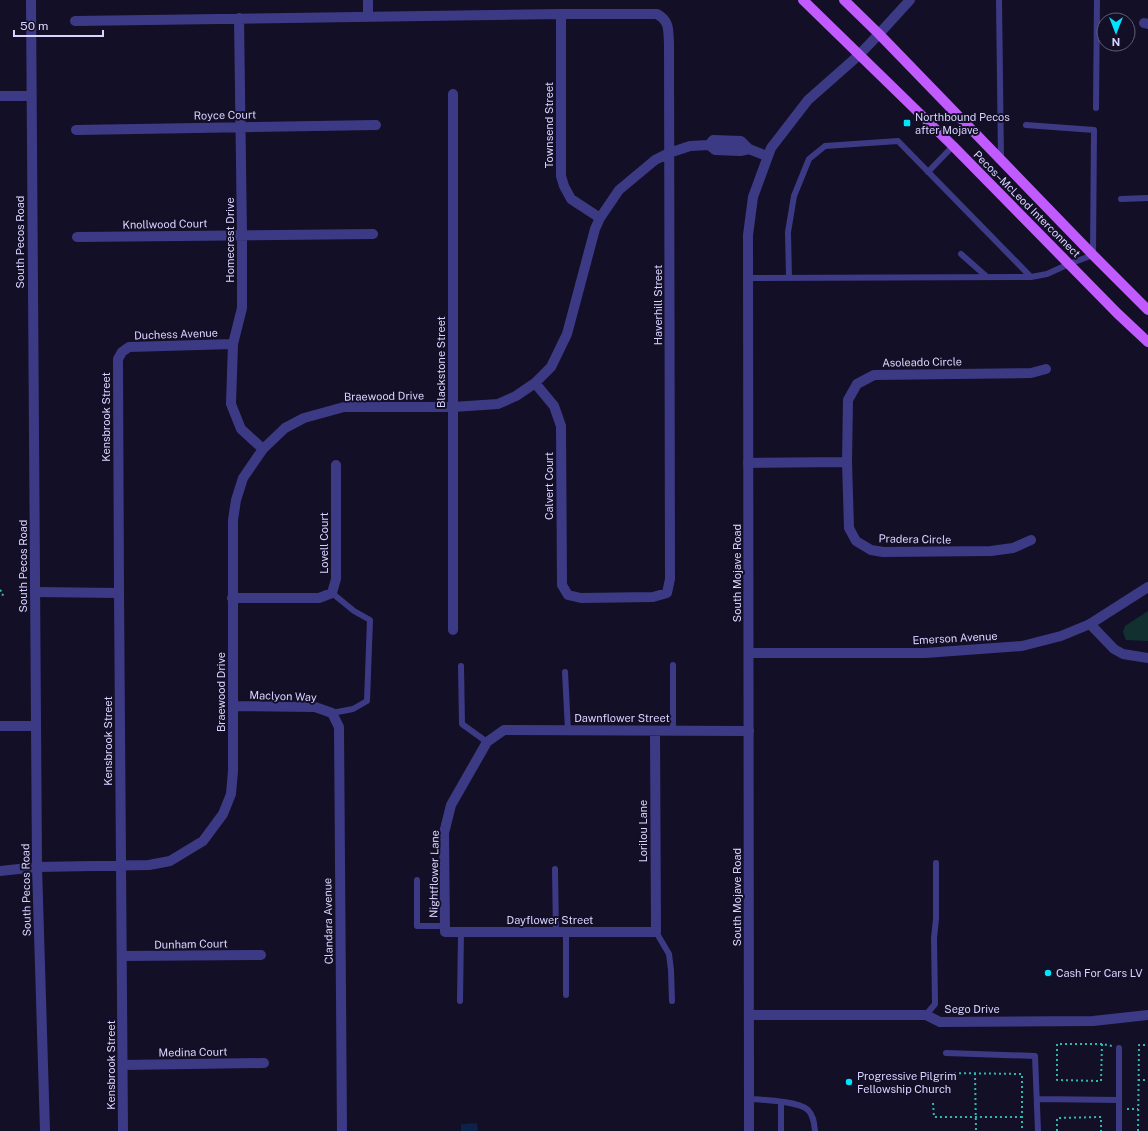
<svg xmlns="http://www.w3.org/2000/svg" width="1148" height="1131" font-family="'Public Sans',sans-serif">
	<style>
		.green { fill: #12302f }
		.water { fill: #0c2248 }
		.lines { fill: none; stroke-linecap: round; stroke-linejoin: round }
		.path { stroke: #2fb8b0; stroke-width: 2; stroke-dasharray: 2 3; stroke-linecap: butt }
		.service { stroke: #3d3a85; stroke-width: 6 }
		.minor { stroke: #3d3a85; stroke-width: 10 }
		.tertiary { stroke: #3d3a85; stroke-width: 10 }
		.primary { stroke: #c25bff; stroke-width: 10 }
		.poi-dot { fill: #00e5ff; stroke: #130f26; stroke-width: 1.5 }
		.labels { text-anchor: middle; stroke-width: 4; stroke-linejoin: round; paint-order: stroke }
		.street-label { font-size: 11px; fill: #d9d4ff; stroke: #130f26 }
		.poi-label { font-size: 11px; fill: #d9d4ff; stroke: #130f26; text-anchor: start }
	</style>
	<rect width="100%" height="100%" fill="#130f26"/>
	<!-- green -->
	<path class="green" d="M1148 611V641L1126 640 1123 632 1125 626Z"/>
	<!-- water -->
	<path class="water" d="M477 1123 478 1131H461V1124Z"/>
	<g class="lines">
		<!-- path -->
		<path class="path" d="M0 590 3 593 2 598
			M1102 1044 1101 1081 1057 1080V1044H1102L1112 1046
			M949 1073 1022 1074V1131
			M975 1073 976 1131
			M1138 1080H1148
			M933 1103 934 1117H1022
			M1127 1109H1138
			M1057 1131V1118L1101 1117V1131
			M1138 1131 1139 1045H1148"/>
		<!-- service -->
		<path class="service" d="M999 0 1001 160
			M1096 108 1097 0
			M928 172 953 146
			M1121 199 1148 198
			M961 254 987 277
			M748 278 1031 277 1047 274 1069 264 1093 255 1094 130 1026 125
			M789 278 788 232 794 196 809 159 825 146 898 141 1031 277
			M332 593 354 611 370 620 367 701 353 709 332 713
			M673 665V731
			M461 666 462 724 487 742
			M565 672 568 730
			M555 869 556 932
			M417 880V926H445
			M656 932 669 954 671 970 672 1001
			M566 995V932
			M460 1001 461 932
			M926 1015 935 1004 934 938 936 919V863
			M1119 1048V1131
			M946 1053 1035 1056 1038 1131
			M749 1099C763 1100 798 1101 808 1110 814 1116 814 1124 815 1131
			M1037 1099 1119 1100
			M781 1102V1131"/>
		<!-- minor -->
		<path class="minor" d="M561 14V176L564 186 571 199 600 218
			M368 16V0
			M239 18 242 236V308L233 344 231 404 241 429 263 449
			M75 21 561 14H657C670 21 668 30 669 43L670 579 667 593 653 597 581 598 568 595 562 585 561 426 554 406 535 383
			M1144 23 1148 24
			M453 94V630
			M0 96H31
			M76 130 376 125
			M709 145 715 150 740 151 749 149
			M77 237 373 234
			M748 463 847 462
			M1031 540 1013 548 991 551 883 552 871 550 856 541 849 528 847 462 848 400 857 384 874 375 1031 373 1046 369
			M35 592 119 593
			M232 598H319L332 593 336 579V465
			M1090 624 1114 649 1123 654 1148 658
			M233 706 315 707 332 713 339 727 342 1131
			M0 726H36
			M655 731 656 932H445L444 833 451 805 487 742 504 730 749 731
			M0 871 37 867 149 865 170 861 203 841 223 814 231 794 233 771V520L236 500 243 478 263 449 285 428 304 418 344 407H453L498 404 516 396 535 383 551 367 567 334 595 229 600 218 619 190 655 160 669 153 690 146 709 145 713 140 741 141 749 149 767 156
			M122 956 261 955
			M749 1015H926L940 1022 1093 1021 1148 1015
			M123 1065 264 1063
			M123 1131 119 593 118 359 122 352 129 347 233 344"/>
		<!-- tertiary -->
		<path class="tertiary" d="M31 0 37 867 45 1131
			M749 653H925L1022 646 1061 636 1090 624 1148 587
			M749 1131 748 235 753 197 771 148 808 100 859 55 879 34 910 0"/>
		<!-- primary -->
		<path class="primary" d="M803 0 953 146 1117 313 1148 342
			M844 0 879 34 1093 255 1148 310"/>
	</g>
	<!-- markers -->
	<g class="poi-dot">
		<rect x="903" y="119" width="8" height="8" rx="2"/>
		<circle cx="1048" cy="973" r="4"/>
		<circle cx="849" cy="1082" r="4"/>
	</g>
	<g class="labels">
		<!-- street labels -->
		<g class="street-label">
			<text transform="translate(225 115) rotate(-1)" y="4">Royce Court</text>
			<text transform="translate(549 125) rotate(-90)" y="4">Townsend Street</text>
			<text transform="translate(1027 204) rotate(45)" y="4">Pecos–McLeod Interconnect</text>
			<text transform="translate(165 224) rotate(-1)" y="4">Knollwood Court</text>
			<text transform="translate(230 240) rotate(-90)" y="4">Homecrest Drive</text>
			<text transform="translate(20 242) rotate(-90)" y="4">South Pecos Road</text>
			<text transform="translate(658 305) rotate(-90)" y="4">Haverhill Street</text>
			<text transform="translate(176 334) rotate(-2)" y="4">Duchess Avenue</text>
			<text transform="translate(441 362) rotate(-90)" y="4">Blackstone Street</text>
			<text transform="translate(922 362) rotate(-1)" y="4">Asoleado Circle</text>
			<text transform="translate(384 396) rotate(-1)" y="4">Braewood Drive</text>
			<text transform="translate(106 417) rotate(-90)" y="4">Kensbrook Street</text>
			<text transform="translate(549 486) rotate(-90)" y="4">Calvert Court</text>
			<text transform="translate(915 539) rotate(1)" y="4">Pradera Circle</text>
			<text transform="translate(324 543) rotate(-90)" y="4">Lovell Court</text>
			<text transform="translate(23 566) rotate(-90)" y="4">South Pecos Road</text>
			<text transform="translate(737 573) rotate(-90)" y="4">South Mojave Road</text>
			<text transform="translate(955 638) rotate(-3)" y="4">Emerson Avenue</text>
			<text transform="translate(221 692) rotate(-90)" y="4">Braewood Drive</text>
			<text transform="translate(283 696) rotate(2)" y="4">Maclyon Way</text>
			<text x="622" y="722">Dawnflower Street</text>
			<text transform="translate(108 741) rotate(-90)" y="4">Kensbrook Street</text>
			<text transform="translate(643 831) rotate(-90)" y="4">Lorilou Lane</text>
			<text transform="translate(434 874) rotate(-89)" y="4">Nightflower Lane</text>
			<text transform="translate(26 890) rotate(-91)" y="4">South Pecos Road</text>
			<text transform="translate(737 897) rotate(-90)" y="4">South Mojave Road</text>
			<text x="550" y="924">Dayflower Street</text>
			<text transform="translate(328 921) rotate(-91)" y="4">Clandara Avenue</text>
			<text transform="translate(191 944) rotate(-1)" y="4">Dunham Court</text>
			<text x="972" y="1013">Sego Drive</text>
			<text transform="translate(193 1052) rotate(-1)" y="4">Medina Court</text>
			<text transform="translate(111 1065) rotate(-90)" y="4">Kensbrook Street</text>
		</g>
		<!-- poi labels -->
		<g class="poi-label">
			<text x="915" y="121">Northbound Pecos<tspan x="915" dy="13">after Mojave</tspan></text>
			<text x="1056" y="977">Cash For Cars LV</text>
			<text x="857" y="1080">Progressive Pilgrim<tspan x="857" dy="13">Fellowship Church</tspan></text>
		</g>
	</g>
	<!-- north arrow -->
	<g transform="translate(1116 32) rotate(180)"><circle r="19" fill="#130f26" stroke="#625e7d"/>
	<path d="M0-3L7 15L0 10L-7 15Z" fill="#00e5ff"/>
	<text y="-6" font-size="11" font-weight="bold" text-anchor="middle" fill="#d9d4ff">N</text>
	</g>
	<!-- scale -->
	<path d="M14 30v6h89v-6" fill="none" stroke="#d9d4ff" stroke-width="2"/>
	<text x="20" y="30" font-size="12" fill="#d9d4ff" stroke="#130f26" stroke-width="3" paint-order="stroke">50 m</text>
</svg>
